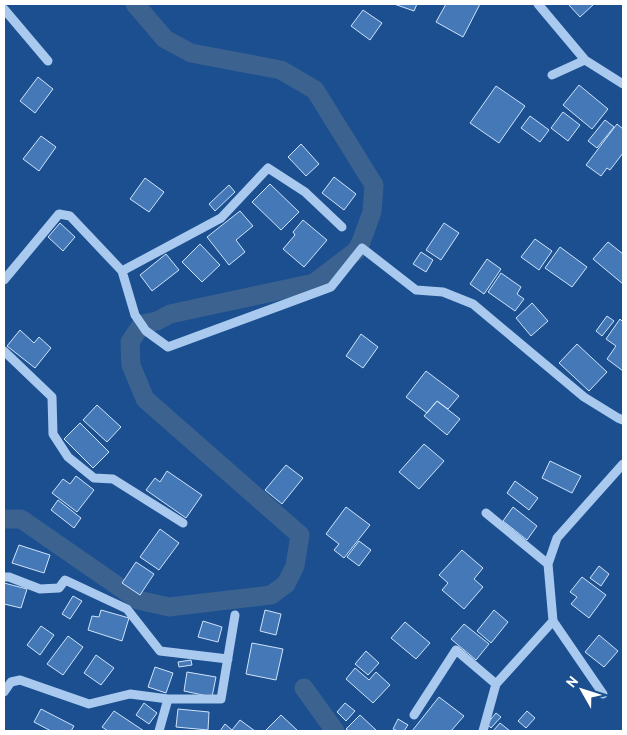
<svg xmlns="http://www.w3.org/2000/svg" width="627" height="735" font-family="'PT Sans',sans-serif">
	<style>
		.lines { fill: none; stroke-linecap: round; stroke-linejoin: round }
		.canal { stroke: #3c6290; stroke-width: 19 }
		.building { fill: #4478b7; stroke: #cfe3fa }
		.minor { stroke: #a9c9ee; stroke-width: 9 }
	</style>
	<rect width="100%" height="100%" fill="#1b4f8f"/>
	<g class="lines">
		<!-- canal -->
		<path class="canal" d="M4 519H21L138 600 169 607 271 595 286 584 295 566 300 535 145 399 131 365 130 342 142 324 157 321 170 314 314 283 356 251 361 242 372 212 374 185 315 90 281 70 191 53 165 39 135 4
			M304 688 335 731"/>
	</g>
	<!-- building -->
	<path class="building" d="M394 4H417L414 11Z
		M446 4H480L463 37 436 22Z
		M568 4H594L580 17Z
		M363 10 382 23 370 40 351 26Z
		M38 77 53 89 35 113 20 101Z
		M579 85 608 109 592 129 563 105Z
		M496 86 525 106 499 143 470 123Z
		M563 112 580 125 568 141 551 128Z
		M530 116 549 130 540 142 521 128Z
		M605 120 614 127 597 148 588 141Z
		M617 124 623 129V153L610 170 607 168 601 176 586 165Z
		M41 136 56 147 39 171 23 159Z
		M301 144 319 164 306 176 288 157Z
		M334 177 356 194 344 210 322 193Z
		M145 178 164 192 149 212 130 199Z
		M270 184 299 212 281 230 252 202Z
		M229 185 235 192 215 211 209 204Z
		M240 211 253 226 236 240 245 252 229 265 207 237Z
		M303 220 327 240 304 267 283 249 295 235 293 232Z
		M60 223 75 237 63 251 48 237Z
		M444 223 459 233 441 260 426 250Z
		M535 239 552 251 539 270 521 257Z
		M608 242 623 254V284L593 259Z
		M200 244 220 265 202 282 182 262Z
		M560 247 587 267 572 287 545 268Z
		M421 252 433 260 426 272 413 264Z
		M166 254 179 270 152 291 140 275Z
		M487 259 501 269 484 294 470 284Z
		M501 273 521 287 517 294 524 299 515 311 488 292Z
		M532 303 548 321 531 336 516 318Z
		M607 316 614 321 602 336 596 331Z
		M620 319 623 322V371L607 359 616 346 606 339Z
		M20 330 34 343 39 337 51 348 35 368 7 346Z
		M361 334 378 347 363 368 346 356Z
		M577 344 607 372 589 391 559 363Z
		M426 371 459 396 448 409 437 401 427 413 406 397Z
		M437 401 460 419 447 435 424 416Z
		M97 405 121 427 107 442 83 420Z
		M80 423 109 452 93 468 64 439Z
		M424 444 444 461 419 489 399 472Z
		M550 461 581 476 572 493 542 478Z
		M286 465 303 478 282 504 265 490Z
		M167 471 202 495 186 518 146 490 155 478 160 482Z
		M76 476 94 490 77 512 52 493 63 479 70 484Z
		M515 481 538 498 529 510 507 493Z
		M58 500 81 518 74 528 51 510Z
		M346 507 370 525 344 558 334 550 339 544 326 534Z
		M513 507 537 526 527 540 503 521Z
		M160 529 179 543 159 570 140 557Z
		M359 541 371 550 359 566 347 557Z
		M19 545 50 555 44 573 12 563Z
		M462 550 483 568 474 579 483 587 464 609 442 590 448 583 439 575Z
		M136 562 154 574 140 595 122 583Z
		M599 566 609 574 601 586 590 578Z
		M582 577 606 595 589 618 571 604 577 597 570 592Z
		M4 583 27 589 21 608 4 604Z
		M73 596 82 601 70 619 62 614Z
		M101 610 129 618 122 641 88 630 92 616 99 617Z
		M265 610 281 614 276 635 260 631Z
		M494 610 508 622 491 643 477 631Z
		M203 621 222 627 218 642 198 637Z
		M405 622 430 643 416 659 391 638Z
		M464 624 489 644 476 660 451 639Z
		M41 626 54 635 40 655 27 645Z
		M599 635 618 651 604 667 585 652Z
		M68 636 83 647 63 675 47 664Z
		M252 643 283 649 276 680 246 674Z
		M366 651 379 663 368 675 355 664Z
		M96 655 114 668 101 685 84 673Z
		M191 660 192 665 179 667 178 662Z
		M155 667 173 673 166 693 148 687Z
		M355 668 369 680 376 672 390 685 373 703 346 679Z
		M187 672 216 677 212 697 184 691Z
		M439 697 464 716 451 731H412Z
		M144 703 157 713 149 724 136 715Z
		M345 703 355 711 346 721 337 712Z
		M41 709 74 726 71 731H51L34 722Z
		M178 709 209 712 208 730 176 727Z
		M114 711 144 731H108L102 727Z
		M527 711 535 718 526 728 518 721Z
		M496 713 501 717 491 728 487 724Z
		M281 715 298 731H265Z
		M360 715 377 731H349L346 729Z
		M398 719 408 725 404 731H398L393 729Z
		M240 720 255 731H220L225 724 232 730Z
		M500 723 510 731H493Z"/>
	<g class="lines">
		<!-- minor -->
		<path class="minor" d="M538 4 585 60 623 84
			M4 9 48 61
			M552 75 585 60
			M122 271 221 218 268 168 305 192 342 227
			M4 280 59 214 70 216 122 271 135 315 146 331 168 347 331 287 362 248 416 290 443 292 473 304 584 397 618 418 623 420
			M4 351 52 397 53 434 68 457 94 478 113 479 183 523
			M486 513 548 564
			M4 577H9L40 589 59 588 65 580 127 609 160 651 228 659
			M553 621 603 694
			M4 692 11 682 20 680 89 704 130 694 168 699H221L235 615
			M414 715 456 650 496 684
			M159 731 168 699
			M483 731 496 684 553 621 548 564 557 538 623 464"/>
	</g>
	<!-- border -->
	<rect width="627" height="735" fill="none" stroke="#ffffff" stroke-width="10"/>
	<!-- north arrow -->
	<g transform="translate(582 690) rotate(309)" stroke="#1b4f8f" stroke-width="4" paint-order="stroke">
	<path d="M0-4L9 19L0 12L-9 19Z" fill="#ffffff"/>
	<text y="-8" font-size="14" font-weight="bold" text-anchor="middle" fill="#ffffff">N</text>
	</g>
</svg>
